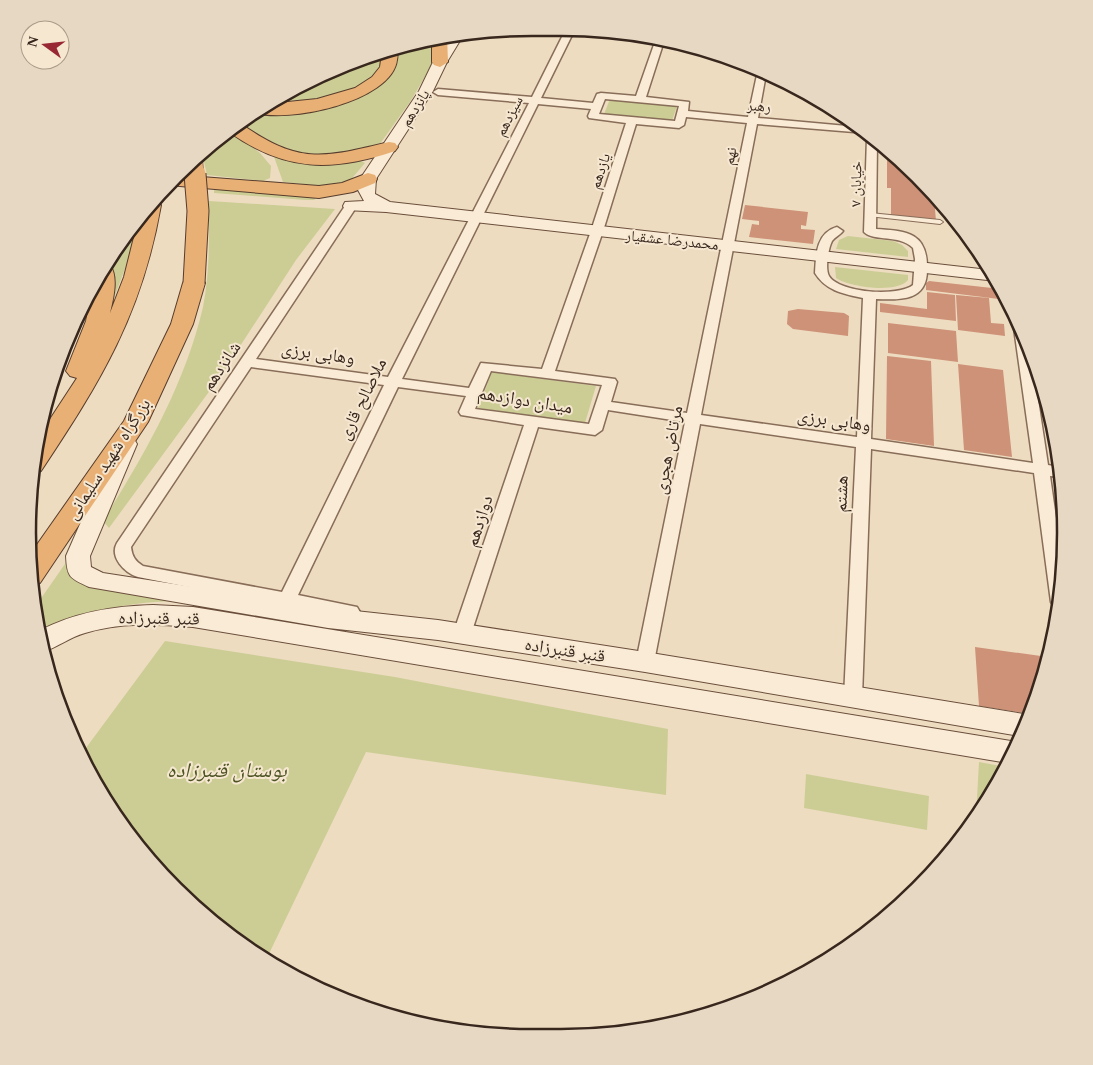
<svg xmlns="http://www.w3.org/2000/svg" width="1093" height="1065" font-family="'Times New Roman','Noto Naskh Arabic',serif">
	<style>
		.green { fill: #cccd95 }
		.building { fill: #cd9277 }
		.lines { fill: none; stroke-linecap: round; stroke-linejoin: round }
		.service-casing { stroke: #886d59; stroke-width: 2 }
		.minor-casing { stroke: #886d59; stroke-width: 3 }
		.secondary-casing { stroke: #6a4e3c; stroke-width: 2 }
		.trunk-casing { stroke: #563c2d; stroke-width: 2 }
		.service { fill: #f9ebd5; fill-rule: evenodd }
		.minor { fill: #f9ebd5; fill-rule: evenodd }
		.secondary { fill: #f9ebd5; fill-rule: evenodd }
		.trunk { fill: #e8b074; fill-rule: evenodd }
		.trunk-bridge-far1-casing { stroke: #563c2d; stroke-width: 18; stroke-linecap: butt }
		.trunk-bridge-casing { stroke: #563c2d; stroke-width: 23; stroke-linecap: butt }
		.trunk-bridge-far1 { stroke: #e8b074; stroke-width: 17 }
		.trunk-bridge { stroke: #e8b074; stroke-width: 21 }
		.labels { text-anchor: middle; stroke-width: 4; stroke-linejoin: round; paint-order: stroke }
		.far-street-label { font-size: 15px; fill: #38271d; stroke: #f6e7d1 }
		.street-label { font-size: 18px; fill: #38271d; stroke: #f6e7d1 }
		.near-park-label { font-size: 21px; font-style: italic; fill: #4d5423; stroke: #f6e7d1 }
		.rim { fill: none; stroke: #38271d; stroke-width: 2.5 }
	</style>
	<rect width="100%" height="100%" fill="#eedcc1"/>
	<!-- green -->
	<path class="green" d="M435 37 436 58 410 102 377 148 338 158 293 153 238 124 255 111 265 112 381 84 396 66V49Z
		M387 52C383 100 298 102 263 107L339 66Z
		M610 99 677 106 672 121 604 114Z
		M231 130 260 153 271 166 270 178 263 181 207 175 202 153Z
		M273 154 314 165 359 160 365 163 348 183 323 186 283 182Z
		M214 187 317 197 314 200H305L214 193Z
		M209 201 335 209 296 260 222 374 109 528 103 521C144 455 185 385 203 307 210 272 209 236 209 201Z
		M137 222 130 255 110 309 107 263 112 252Z
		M848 236 893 241 902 245 908 251V257L836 249 839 240Z
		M835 267 908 275V280C897 294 849 287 836 278Z
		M492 372 596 386 585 423 478 408Z
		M74 551 70 569 174 597 172 601C125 603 82 611 40 634L35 607Z
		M165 641 395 677 668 729 666 795 366 752 266 960 200 912 132 840 80 756Z
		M979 762 1006 767 998 785 976 816Z
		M806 774 929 796 927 830 804 808Z"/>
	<!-- building -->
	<path class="building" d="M887 148 921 182V192H931L934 197 936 221 891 216V188H887Z
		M745 205 808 212 806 226 801 225V229L815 230 813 244 749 237 752 224 759 225V221L742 219Z
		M929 281 1001 289 1007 300 926 290V283Z
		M927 292 955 295 956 321 880 312V303L927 309Z
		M956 295 989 298 991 323 1004 324 1005 336 958 330Z
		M798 309 844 313 849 316 848 336 793 329 787 324 788 311Z
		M888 323 956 331 958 362 888 353Z
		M887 356 931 361 934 446 886 439Z
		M958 364 1003 370 1012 457 964 450Z
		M975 647 1048 657 1039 695 1030 714 979 706Z"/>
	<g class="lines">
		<defs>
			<path id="service" d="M870 213 940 220 943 222 940 224 868 216 867 215Z"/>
			<path id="minor" d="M566 29H575L541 98 593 103 597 94 601 93 636 96 656 39 664 41 646 97 689 102 688 111 748 117 758 70 766 74 758 118 858 127 866 133 757 124 701 415 857 437 863 298C844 294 826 291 815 273 816 255 816 233 837 227L843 231C840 235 835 237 832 241 828 249 825 269 829 276 839 293 898 297 913 285L915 259 913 248C899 234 874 242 864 232L867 137 868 135 877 141 876 229C908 231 928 233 927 270 927 301 901 300 876 299L871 439 1033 463 1014 328 1019 324 1032 360 1048 465 1059 467 1061 477 1050 476 1062 560 1059 608 1054 607 1051 602 1034 473 871 449 862 697 860 702 853 705 846 702 844 697 856 447 700 424 654 662 651 667 645 669 639 667 636 662 685 422 608 410 602 430 595 435 538 427 471 634 468 639 462 641 456 639 453 634 524 425 461 415 459 412 466 396 398 387 298 595 357 607 360 612 357 617 351 619 138 577C125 573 109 557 117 543L345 206 351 203 357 206 256 359 388 377 529 103 438 95 433 92 438 89 532 97ZM605 99 679 106 675 121 599 114ZM538 104 591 109 588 116 589 118 626 123 591 231 542 369 481 363 469 388 402 379ZM686 117 747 123 687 413 611 402 617 382 615 379 555 371 603 231 636 124 679 128 684 125ZM251 367 384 385 282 592 143 566C135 561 132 556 131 547ZM491 371 602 385 589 424 475 409Z"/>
			<path id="secondary" d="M464 34 447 62 433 91 376 179 375 194 390 202 989 270 996 281 386 212 345 210 343 206 345 202 364 201 358 190 360 179 419 91 433 62 451 36Z
				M126 437 134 439 137 444 90 556 91 567 103 573 328 608 438 620 645 652 1030 715 1020 736 645 672 438 640 328 628 89 587C70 578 67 578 66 556L115 444 118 439Z
				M153 605 193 607 1017 742 1008 763 193 627C157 624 120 622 85 633 70 637 58 647 43 652L39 631C75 612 113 606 153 605Z"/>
			<path id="trunk" d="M447 36 448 62 440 67 434 65 432 62V38Z
				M396 49C398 53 398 55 397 60 392 102 286 124 253 112L268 104 317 99 355 88 372 77 380 67 382 53Z
				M240 123C299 165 323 158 389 142L395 143 398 147 395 151C332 172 285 172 229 132Z
				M368 173 375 175 377 179 375 183 353 192 319 198 168 185 176 175 319 186 342 183Z
				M155 200 161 205C142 314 101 381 41 471L32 474 41 433 77 378 70 376 66 371 86 321 92 290 106 264 110 265C119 277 113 300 110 313L124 277 138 221Z
				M194 277 202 278 205 283 193 324 148 422 40 583 32 586 29 556 124 421 171 324 183 283 186 278Z"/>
		</defs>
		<!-- service casing -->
		<use href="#service" class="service-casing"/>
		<!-- minor casing -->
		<use href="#minor" class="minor-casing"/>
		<!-- secondary casing -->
		<use href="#secondary" class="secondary-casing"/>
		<!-- trunk casing -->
		<use href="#trunk" class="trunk-casing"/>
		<!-- service -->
		<use href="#service" class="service"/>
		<!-- minor -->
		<use href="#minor" class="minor"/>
		<!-- secondary -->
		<use href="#secondary" class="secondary"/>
		<!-- trunk -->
		<use href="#trunk" class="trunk"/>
		<defs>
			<path id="trunk-bridge-far1" d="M194 160 195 176"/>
			<path id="trunk-bridge" d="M194 283 198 211 195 174"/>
		</defs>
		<!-- trunk-bridge-far1 casing -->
		<use href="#trunk-bridge-far1" class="trunk-bridge-far1-casing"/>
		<!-- trunk-bridge casing -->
		<use href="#trunk-bridge" class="trunk-bridge-casing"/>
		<!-- trunk-bridge-far1 -->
		<use href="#trunk-bridge-far1" class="trunk-bridge-far1"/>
		<!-- trunk-bridge -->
		<use href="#trunk-bridge" class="trunk-bridge"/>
	</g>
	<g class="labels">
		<!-- far-street labels -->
		<g class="far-street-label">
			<text transform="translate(759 106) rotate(5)" y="5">رهبر</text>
			<text transform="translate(415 108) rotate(-58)" y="5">پانزدهم</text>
			<text transform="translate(509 116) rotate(-63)" y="5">سیزدهم</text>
			<text transform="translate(730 156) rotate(-79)" y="5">نهم</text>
			<text transform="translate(600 171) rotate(-72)" y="5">یازدهم</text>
			<text transform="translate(856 184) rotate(-89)" y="5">خیابان ۷</text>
			<text transform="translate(672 240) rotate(6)" y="5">محمدرضا عشقیار</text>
		</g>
		<!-- street labels -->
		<g class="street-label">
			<text transform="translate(318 353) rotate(8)" y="6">وهابی برزی</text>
			<text transform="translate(221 366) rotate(-56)" y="6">شانزدهم</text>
			<text transform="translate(362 399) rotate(-64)" y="6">ملاصالح قاری</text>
			<text transform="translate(525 400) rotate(9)" y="6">میدان دوازدهم</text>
			<text transform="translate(834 420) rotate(8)" y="6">وهابی برزی</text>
			<text transform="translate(668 450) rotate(-79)" y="6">مرتاض هجری</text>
			<text transform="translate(108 459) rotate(-57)" y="6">بزرگراه شهید سلیمانی</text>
			<text transform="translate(841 494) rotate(-88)" y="6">هشتم</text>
			<text transform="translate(479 521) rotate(-72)" y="6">دوازدهم</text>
			<text transform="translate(159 618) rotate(1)" y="6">قنبر قنبرزاده</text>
			<text transform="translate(565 650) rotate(9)" y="6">قنبر قنبرزاده</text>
		</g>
		<!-- near-park labels -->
		<g class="near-park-label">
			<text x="227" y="777">بوستان قنبرزاده</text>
		</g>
	</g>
	<!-- crop -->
	<path d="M0 0H1093V1065H0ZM532 36H561A496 496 0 0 1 1057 532V533A496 496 0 0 1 561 1029H532A496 496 0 0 1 36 533V532A496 496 0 0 1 532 36Z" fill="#e7d8c3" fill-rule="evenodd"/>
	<path class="rim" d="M532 36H561A496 496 0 0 1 1057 532V533A496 496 0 0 1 561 1029H532A496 496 0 0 1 36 533V532A496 496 0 0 1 532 36Z"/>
	<!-- north arrow -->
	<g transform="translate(45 45) rotate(285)"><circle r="24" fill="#f6e7d1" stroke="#aa9a89"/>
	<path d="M0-4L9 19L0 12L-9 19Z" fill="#982834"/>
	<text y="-8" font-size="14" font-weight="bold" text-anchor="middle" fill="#38271d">N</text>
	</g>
</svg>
